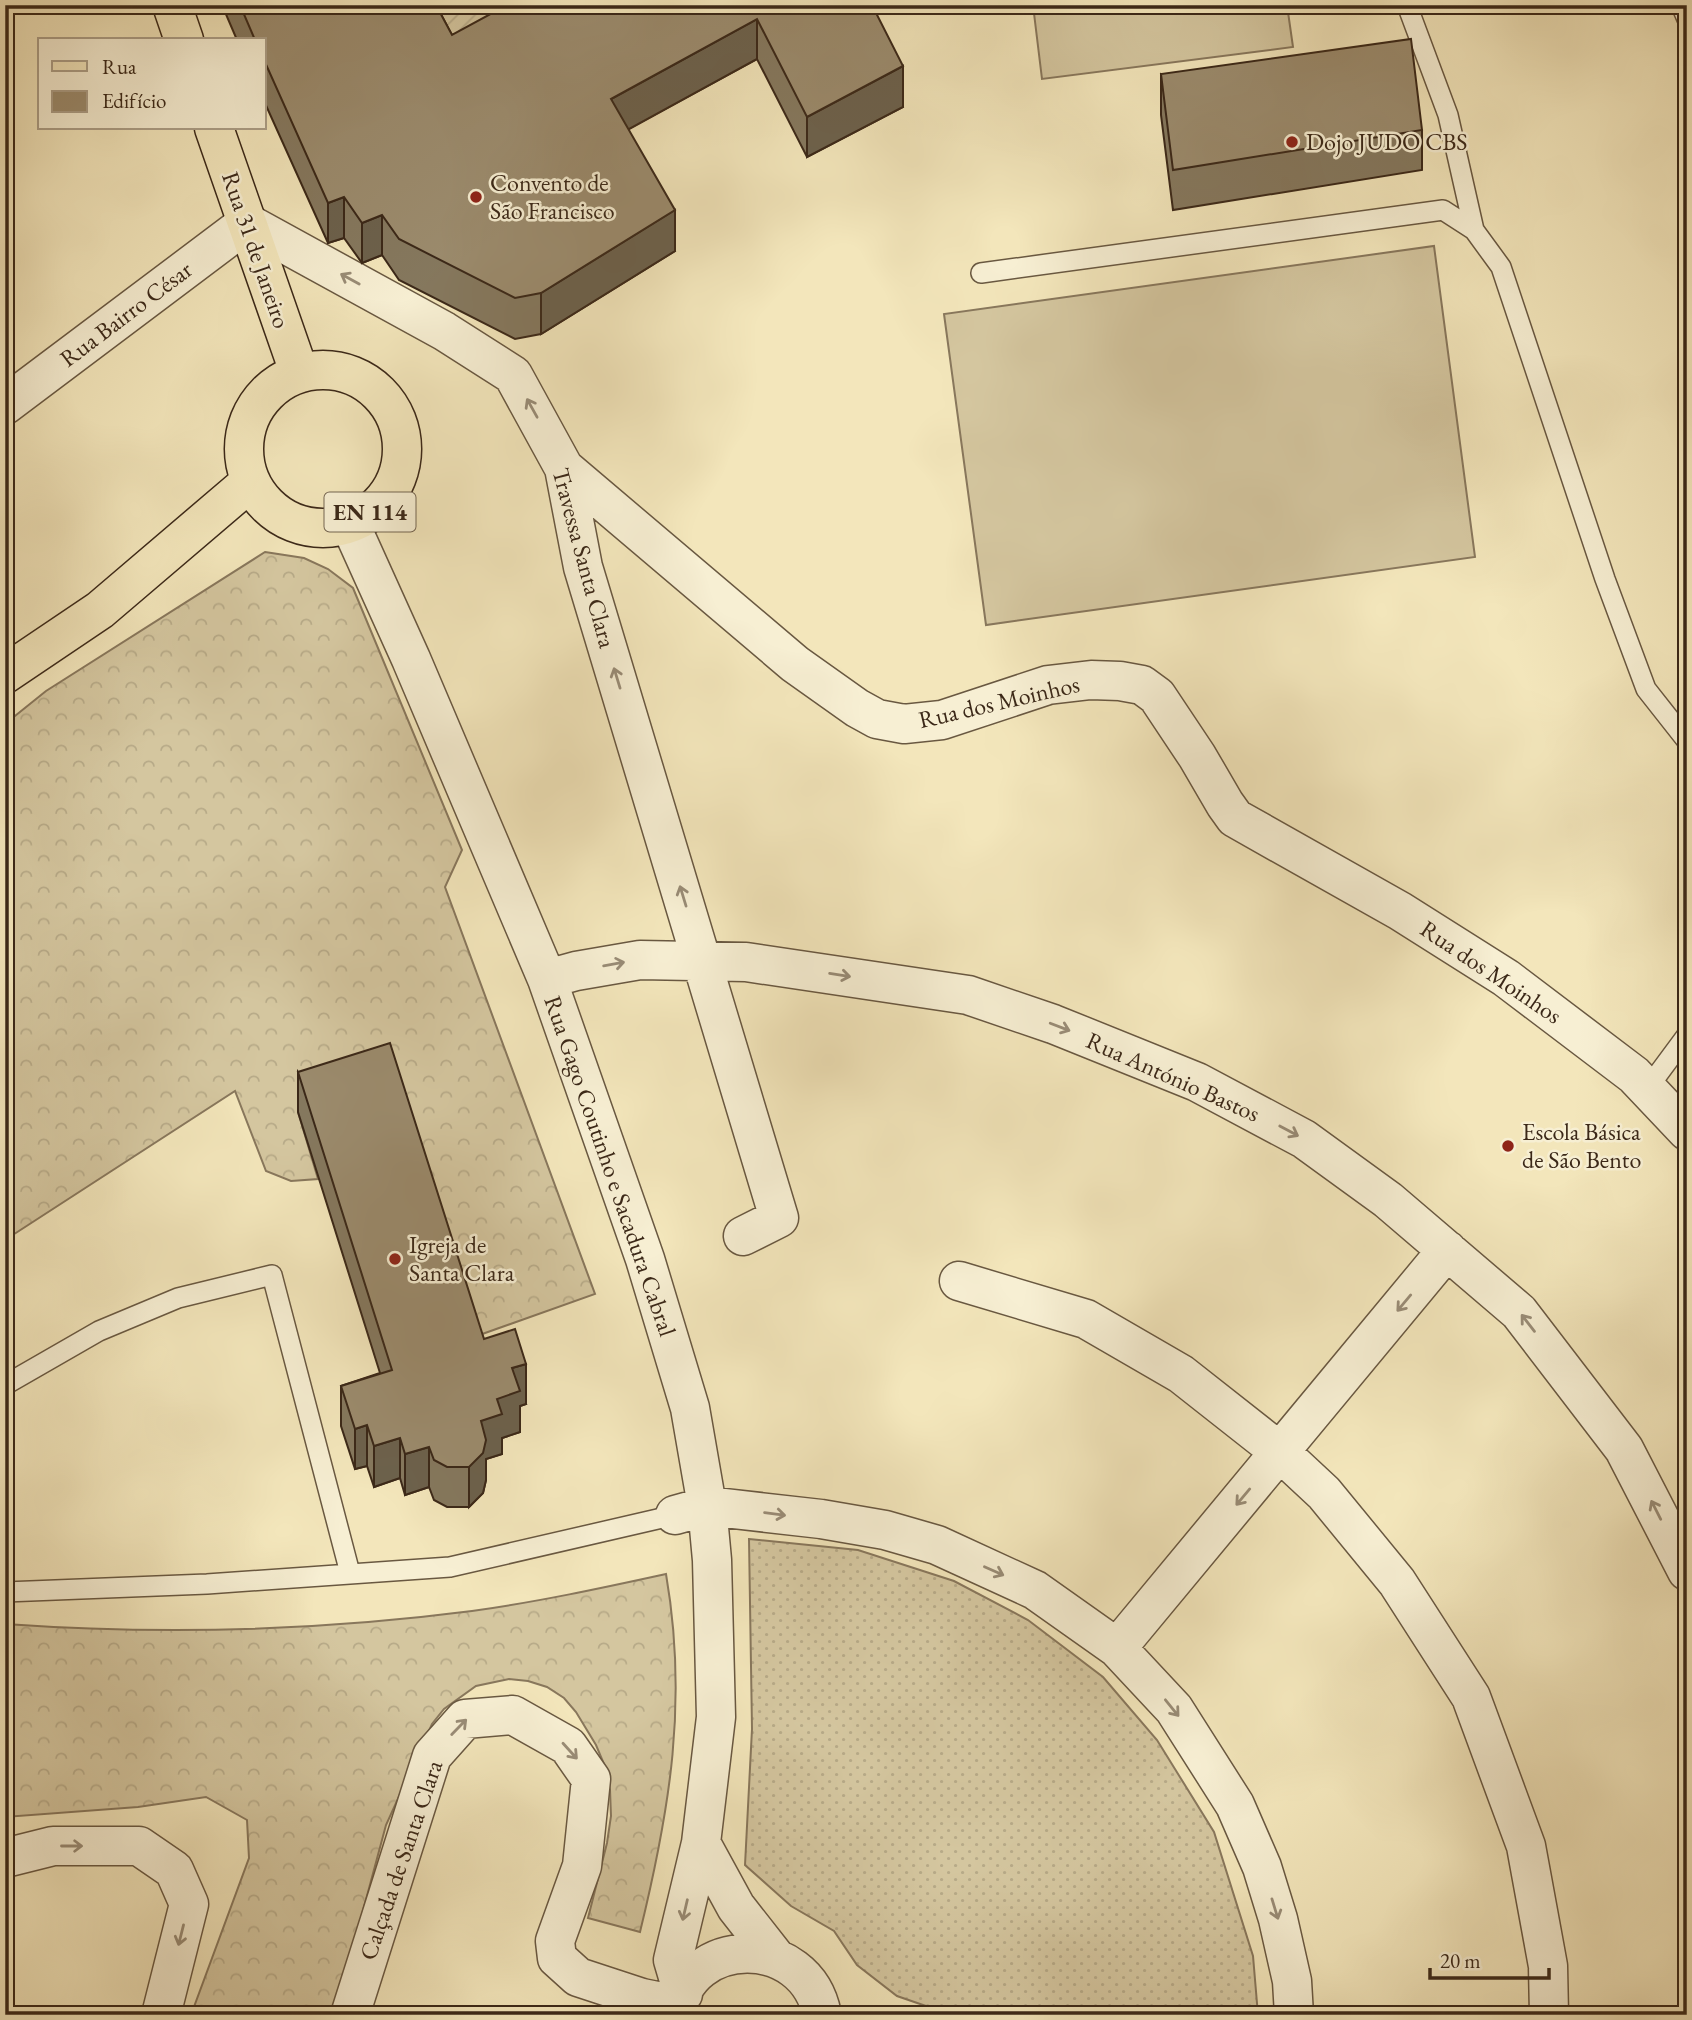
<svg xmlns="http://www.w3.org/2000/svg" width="1692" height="2020" font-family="'EB Garamond',serif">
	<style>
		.grass { fill: url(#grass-dots); stroke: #88775c; stroke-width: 2 }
		.forest { fill: url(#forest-crowns); stroke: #88775c; stroke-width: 2 }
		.garden { fill: url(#garden-furrows); stroke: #88775c; stroke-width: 2 }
		.pitch { fill: #d4c69f; stroke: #88775c; stroke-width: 2 }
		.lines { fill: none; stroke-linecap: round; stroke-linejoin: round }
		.service-casing { stroke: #695841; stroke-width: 22 }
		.minor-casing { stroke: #695841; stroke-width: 41 }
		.primary-casing { stroke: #3b2818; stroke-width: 41 }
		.service { stroke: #f7efd3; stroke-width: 19 }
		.minor { stroke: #f7efd3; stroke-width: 38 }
		.primary { stroke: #f3e6bb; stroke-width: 38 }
		.wall { fill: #85785e; stroke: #3b2818; stroke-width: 2 }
		.shaded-wall { fill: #6c614c; stroke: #3b2818; stroke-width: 2 }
		.building { fill: #9b8b6d; stroke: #3b2818; stroke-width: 2 }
		.oneway { stroke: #998c76 }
		.poi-dot { fill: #8f2418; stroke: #f7efd3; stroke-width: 2.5 }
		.labels { text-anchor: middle; stroke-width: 5; stroke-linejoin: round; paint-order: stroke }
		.shield { fill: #f7efd3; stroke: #736450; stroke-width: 2 }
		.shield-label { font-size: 23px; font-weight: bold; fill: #3b2818 }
		.poi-label { font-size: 24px; fill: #3b2818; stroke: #f7efd3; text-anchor: start }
		.street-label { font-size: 24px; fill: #3b2818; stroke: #f7efd3 }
	</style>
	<defs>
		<pattern id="grass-dots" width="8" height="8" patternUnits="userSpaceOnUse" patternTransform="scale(1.75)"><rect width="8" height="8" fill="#d4c69f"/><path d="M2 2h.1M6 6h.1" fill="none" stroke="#b7aa88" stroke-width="1.8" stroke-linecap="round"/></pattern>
		<pattern id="forest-crowns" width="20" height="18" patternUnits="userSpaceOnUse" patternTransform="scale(1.75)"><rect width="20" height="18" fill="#d4c69f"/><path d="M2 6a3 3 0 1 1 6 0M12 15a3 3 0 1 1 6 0" fill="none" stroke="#b7aa88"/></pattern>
		<pattern id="garden-furrows" width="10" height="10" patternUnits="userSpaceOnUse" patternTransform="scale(1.75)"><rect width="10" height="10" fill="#d4c69f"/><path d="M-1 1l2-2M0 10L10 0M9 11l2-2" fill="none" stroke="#b7aa88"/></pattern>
	</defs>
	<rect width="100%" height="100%" fill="#f3e6bb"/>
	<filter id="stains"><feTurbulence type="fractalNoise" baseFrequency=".00286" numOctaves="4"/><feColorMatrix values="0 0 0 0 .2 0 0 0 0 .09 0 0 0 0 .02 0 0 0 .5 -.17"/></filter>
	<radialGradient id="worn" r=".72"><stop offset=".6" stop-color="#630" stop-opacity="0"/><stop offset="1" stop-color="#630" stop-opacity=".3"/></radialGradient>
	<!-- grass -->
	<path class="grass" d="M749 1539 858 1550 954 1581 1028 1620 1103 1677 1157 1740 1214 1832 1253 1956 1258 2015H952L897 1996 857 1965 834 1931 791 1906 745 1865 752 1729Z"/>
	<!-- forest -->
	<path class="forest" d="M265 552 304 558 328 569 353 588 462 850 445 887 595 1294 471 1338 298 1112 318 1179 291 1181 266 1171 235 1091 5 1240V724L46 691Z
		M666 1574C688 1701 670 1809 640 1932L588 1918 607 1843 611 1816 610 1790 604 1764 596 1745 576 1712 564 1698 547 1687 528 1681 509 1679 476 1686 444 1709 432 1724 386 1825 335 2015H191L249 1858 247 1820 206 1797 138 1807 5 1817V1624C161 1635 318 1631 472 1611 537 1602 602 1588 666 1574Z"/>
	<!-- garden -->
	<path class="garden" d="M414 5H580L452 76Z"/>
	<!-- pitch -->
	<path class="pitch" d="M1033 5H1287L1293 47 1042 79Z
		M1434 246 1475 557 986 625 944 314Z"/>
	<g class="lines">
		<defs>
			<path id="service" d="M1407 5 1448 115 1474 230
				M1681 5 1687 19
				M981 273 1443 210 1474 230 1501 267 1605 579 1646 689 1687 741
				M1647 1089 1687 1035
				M5 1385 99 1331 178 1298 272 1275 350 1573
				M5 1592 207 1584 450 1567 675 1515"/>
			<path id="minor" d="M5 405 247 223 444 331 513 375 564 468 583 567 779 1218 743 1236
				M564 468 795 664 857 708 877 719 904 724 942 720 1048 685 1091 680 1120 681 1142 685 1157 696 1197 756 1225 804 1235 818 1400 911 1506 978 1634 1075 1687 1131
				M350 524 411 659 547 979 645 1259 690 1408 707 1506 712 1560 716 1717 701 1843 673 1960 683 1994
				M547 979 576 971 640 960 746 962 968 995 1053 1024 1197 1082 1304 1139 1388 1200 1519 1312 1624 1449 1687 1571
				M959 1281 1086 1319 1181 1374 1280 1452 1324 1493 1397 1582 1471 1697 1526 1846 1548 1966 1549 2015
				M675 1515 707 1506 821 1519 885 1530 937 1545 1035 1590 1117 1648 1174 1709 1235 1805 1262 1867 1278 1919 1292 1981 1294 2015
				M1117 1648 1447 1250
				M701 1843 736 1907 776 1958
				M5 1858 53 1846H139L174 1870 189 1904 161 2015
				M676 2013C687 1935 806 1932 822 2015
				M350 2015 432 1756 465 1719 513 1715 568 1746 591 1779 582 1866 555 1941 557 1958 578 1977 642 1998 677 2005"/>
			<path id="primary" d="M172 5 184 40
				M214 128 299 372
				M244 449a79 79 0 1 1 158 0a79 79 0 1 1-158 0Z
				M5 674 100 610 250 482"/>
		</defs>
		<!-- service casing -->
		<use href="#service" class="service-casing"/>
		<!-- minor casing -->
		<use href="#minor" class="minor-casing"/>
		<!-- primary casing -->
		<use href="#primary" class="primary-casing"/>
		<!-- service -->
		<use href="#service" class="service"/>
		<!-- minor -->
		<use href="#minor" class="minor"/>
		<!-- primary -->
		<use href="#primary" class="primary"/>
	</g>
	<!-- wall -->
	<path class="wall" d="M222 5H436L452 35 872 5 903 107 807 157 757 59 628 129 675 251 541 334 515 339 399 280 382 255 362 263 344 238 328 243 264 101V40H237Z
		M1161 74 1422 130V170L1173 210 1161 115Z
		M298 1072 484 1339 526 1404 520 1406V1432L502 1438V1454L486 1459V1480L483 1493 469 1507H447L434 1500 429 1487 405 1495 400 1478 374 1487 367 1466 355 1469 341 1426V1386L380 1373 298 1112Z"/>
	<!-- shaded-wall -->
	<path class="shaded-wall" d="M757 19V59L611 139V99Z
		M903 66V107L807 157V117Z
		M344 197V238L328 243V203Z
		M675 210V251L541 334V293Z
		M382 215V255L362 263V223Z
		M526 1364V1404L520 1406V1432L502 1438V1454L486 1459V1480L483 1493 469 1507V1467L481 1421 497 1399 512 1368Z
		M367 1425V1466L355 1469V1429Z
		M400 1438V1478L374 1487V1446Z
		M429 1447V1487L405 1495V1454Z"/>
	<!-- building -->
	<path class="building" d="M240 5H436L452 35 507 5H872L903 66 807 117 757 19 611 99 675 210 541 293 515 298 399 239 382 215 362 223 344 197 328 203 264 60V40H255Z
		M1411 39 1422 130 1173 170 1161 74Z
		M390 1043 484 1339 515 1329 526 1364 512 1368 520 1391 497 1399 502 1414 481 1421 486 1440 483 1453 469 1467H447L434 1460 429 1447 405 1454 400 1438 374 1446 367 1425 355 1429 341 1386 392 1370 298 1072Z"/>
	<!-- one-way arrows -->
	<defs><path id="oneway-shaft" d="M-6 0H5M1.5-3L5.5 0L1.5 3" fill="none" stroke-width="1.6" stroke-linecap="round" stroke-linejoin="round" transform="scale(1.75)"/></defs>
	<g class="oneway">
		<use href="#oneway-shaft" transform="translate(350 279) rotate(-151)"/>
		<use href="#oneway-shaft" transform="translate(532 408) rotate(-119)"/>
		<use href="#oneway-shaft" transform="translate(617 678) rotate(-107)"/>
		<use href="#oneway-shaft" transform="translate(683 896) rotate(-107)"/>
		<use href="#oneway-shaft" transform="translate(614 964) rotate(-10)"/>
		<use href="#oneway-shaft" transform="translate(840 975) rotate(9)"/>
		<use href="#oneway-shaft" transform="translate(1060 1027) rotate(21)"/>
		<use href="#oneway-shaft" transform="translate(1289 1131) rotate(28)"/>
		<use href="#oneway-shaft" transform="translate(1404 1303) rotate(130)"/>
		<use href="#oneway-shaft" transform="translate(1528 1323) rotate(-128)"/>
		<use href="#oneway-shaft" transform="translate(1243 1497) rotate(130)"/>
		<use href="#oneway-shaft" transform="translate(1656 1510) rotate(-117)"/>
		<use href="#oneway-shaft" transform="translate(775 1514) rotate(7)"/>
		<use href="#oneway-shaft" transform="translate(994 1571) rotate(24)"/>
		<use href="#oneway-shaft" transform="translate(1172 1708) rotate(51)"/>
		<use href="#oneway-shaft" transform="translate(459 1727) rotate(-46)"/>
		<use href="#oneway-shaft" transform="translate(570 1751) rotate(48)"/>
		<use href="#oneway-shaft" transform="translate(72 1846)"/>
		<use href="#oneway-shaft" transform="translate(1275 1909) rotate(73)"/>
		<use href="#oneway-shaft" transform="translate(685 1910) rotate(103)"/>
		<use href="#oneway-shaft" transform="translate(181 1935) rotate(104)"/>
	</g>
	<!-- markers -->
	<g class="poi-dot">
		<circle cx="1292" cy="142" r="7"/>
		<circle cx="476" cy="197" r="7"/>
		<circle cx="1508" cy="1146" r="7"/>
		<circle cx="395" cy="1259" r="7"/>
	</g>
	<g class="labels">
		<!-- shield labels -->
		<rect class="shield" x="324.5" y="492.5" width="91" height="39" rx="5"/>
		<g class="shield-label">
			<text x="370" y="520">EN 114</text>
		</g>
		<!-- poi labels -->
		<g class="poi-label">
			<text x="1306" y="150">Dojo JUDO CBS</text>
			<text x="490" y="191">Convento de<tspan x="490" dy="28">São Francisco</tspan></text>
			<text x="1522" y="1140">Escola Básica<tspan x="1522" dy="28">de São Bento</tspan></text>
			<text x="409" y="1253">Igreja de<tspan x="409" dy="28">Santa Clara</tspan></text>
		</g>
		<!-- street labels -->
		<g class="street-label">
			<text transform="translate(256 250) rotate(71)" y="8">Rua 31 de Janeiro</text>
			<text transform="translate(126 314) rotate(-37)" y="8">Rua Bairro César</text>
			<text transform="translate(584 558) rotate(75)" y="8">Travessa Santa Clara</text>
			<text transform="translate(999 702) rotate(-13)" y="8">Rua dos Moinhos</text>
			<text transform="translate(1491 972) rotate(34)" y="8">Rua dos Moinhos</text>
			<text transform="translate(1173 1077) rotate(24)" y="8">Rua António Bastos</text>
			<text transform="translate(610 1166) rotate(71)" y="8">Rua Gago Coutinho e Sacadura Cabral</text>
			<text transform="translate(401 1860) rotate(-71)" y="8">Calçada de Santa Clara</text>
		</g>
	</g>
	<!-- margin -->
	<rect width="1692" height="2020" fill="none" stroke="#f3e6bb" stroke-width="28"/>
	<rect x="7" y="7" width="1678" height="2006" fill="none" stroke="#3b2818" stroke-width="3.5"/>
	<rect x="14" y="14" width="1664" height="1992" fill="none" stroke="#3b2818" stroke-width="2"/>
	<!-- legend -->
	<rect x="38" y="38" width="228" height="91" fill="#f7efd3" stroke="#ac9f88" stroke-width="2"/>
	<rect x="52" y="61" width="35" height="10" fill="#f3e6bb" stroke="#ac9f88" stroke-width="2"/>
	<text x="102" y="74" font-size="21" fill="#3b2818">Rua</text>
	<rect x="52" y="91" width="35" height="21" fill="#9b8b6d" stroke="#ac9f88" stroke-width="2"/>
	<text x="102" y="108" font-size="21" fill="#3b2818">Edifício</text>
	<!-- scale -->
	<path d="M1430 1968v10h119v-10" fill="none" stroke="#3b2818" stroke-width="3.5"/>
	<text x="1440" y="1968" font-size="21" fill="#3b2818" stroke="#f7efd3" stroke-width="5" paint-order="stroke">20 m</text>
	<rect width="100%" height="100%" filter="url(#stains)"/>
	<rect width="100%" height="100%" fill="url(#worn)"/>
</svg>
